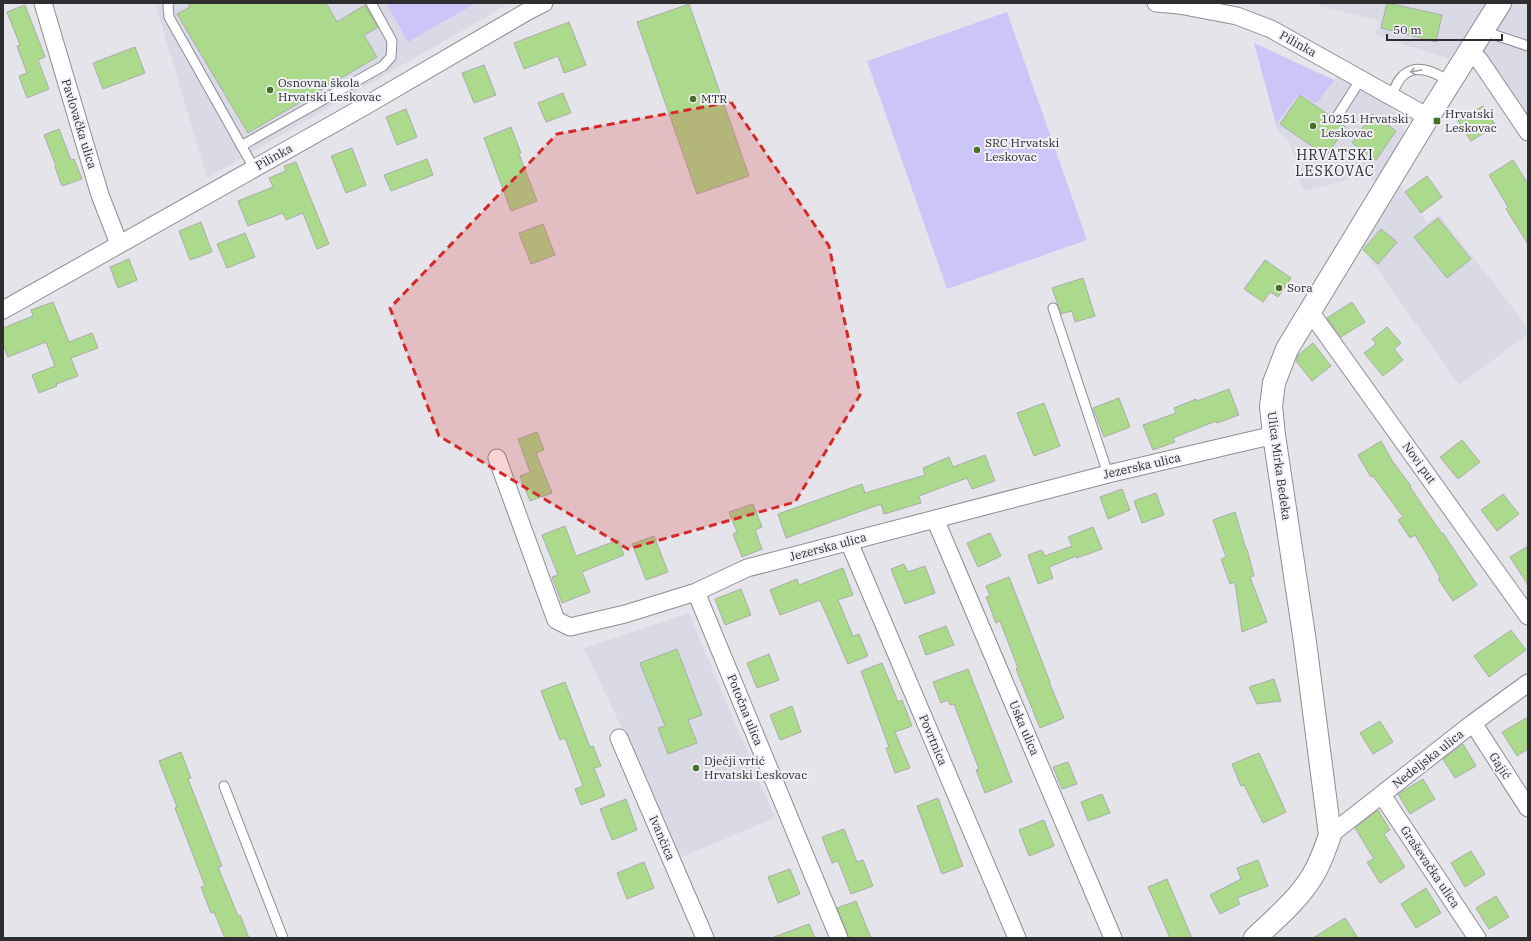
<svg xmlns="http://www.w3.org/2000/svg" width="1531" height="941" font-family="'IBM Plex Serif',serif">
	<style>
		.built { fill: #dad9e6 }
		.green { fill: #ccc5f7 }
		.building { fill: #abda8d; stroke: #aaada8 }
		.lines { fill: none; stroke-linecap: round; stroke-linejoin: round }
		.lane-casing { stroke: #8e8d93; stroke-width: 11 }
		.street-casing { stroke: #8e8d93; stroke-width: 19 }
		.secondary-casing { stroke: #8e8d93; stroke-width: 24 }
		.lane { stroke: #fff; stroke-width: 9 }
		.street { stroke: #fff; stroke-width: 17 }
		.secondary { stroke: #fff; stroke-width: 22 }
		.oneway { stroke: #a1a0a2 }
		.marked { fill: #d62828; fill-opacity: 0.2; stroke: #d62828; stroke-width: 3; stroke-dasharray: 8 5; stroke-linejoin: round }
		.poi-dot { fill: #476f2a; stroke: #f2f1f7; stroke-width: 1.5 }
		.labels { text-anchor: middle; stroke-width: 4; stroke-linejoin: round; paint-order: stroke }
		.street-label { font-size: 12px; fill: #2e2d30; stroke: #f2f1f7 }
		.poi-label { font-size: 12px; fill: #2e2d30; stroke: #f2f1f7; text-anchor: start }
		.quarter-label { font-size: 14px; letter-spacing: 1px; fill: #2e2d30; stroke: #f2f1f7 }
	</style>
	<rect width="100%" height="100%" fill="#e5e4ea"/>
	<!-- built -->
	<path class="built" d="M155 3H510L207 178Z
		M1310 3H1488L1449 59 1375 35 1379 21Z
		M1509 3H1528V122L1483 56 1484 50Z
		M1337 75 1389 105 1399 117 1404 130V137L1380 184 1369 177 1355 180V178L1303 191 1290 143 1277 131 1276 124 1299 94 1334 80Z
		M1397 181 1427 223 1439 215 1493 282 1528 328V334L1459 385 1359 243Z
		M689 613 775 818 677 859 624 733 584 648Z"/>
	<!-- green -->
	<path class="green" d="M386 3H476L408 42Z
		M1007 12 1087 240 947 289 867 61Z
		M1254 43 1334 80 1317 103 1299 94 1276 124Z"/>
	<!-- building -->
	<path class="building" d="M188 3H326L337 22 365 5 378 27 364 35 377 57 248 133 177 14 190 7Z
		M1387 3 1442 15 1436 42 1381 28Z
		M689 4 749 176 697 194 637 22Z
		M25 5 45 57 38 60 49 89 27 98 19 76 27 73 17 46 20 45 7 12Z
		M569 22 586 65 564 73 558 56 524 69 514 43Z
		M135 47 145 73 103 89 93 63Z
		M484 65 496 95 474 103 462 73Z
		M563 93 571 113 546 122 538 103Z
		M1300 95 1346 127 1326 156 1280 124Z
		M1483 106 1496 126 1471 141 1458 121Z
		M406 109 417 137 397 145 386 117Z
		M1372 114 1396 131 1376 160 1352 143Z
		M511 127 521 153 519 154 537 201 511 211 484 138Z
		M59 129 71 160 74 159 82 179 62 186 55 167 56 166 44 135Z
		M352 148 366 185 346 193 331 156Z
		M427 159 433 175 391 191 384 175Z
		M1513 160 1528 184V244L1506 209 1508 207 1489 175Z
		M296 162 329 244 317 249 303 213 286 220 283 213 248 226 238 201 273 187 269 178 286 171 284 166Z
		M1427 176 1442 197 1421 213 1405 192Z
		M1438 218 1471 259 1447 278 1414 237Z
		M201 222 212 252 190 260 179 231Z
		M543 224 555 255 531 264 519 233Z
		M1381 229 1397 242 1378 264 1363 250Z
		M245 233 255 257 227 268 217 244Z
		M129 259 137 280 118 288 110 267Z
		M1265 260 1291 278 1278 297 1270 292 1263 302 1244 289Z
		M1083 278 1095 316 1075 322 1072 311 1061 314 1052 288Z
		M53 302 69 342 92 333 98 348 71 358 78 376 56 384 57 386 39 393 32 375 55 366 46 342 8 357 3 344V328L33 316 31 310Z
		M1352 302 1365 322 1341 337 1327 318Z
		M1387 327 1401 343 1394 349 1403 360 1383 376 1364 353 1376 344 1372 339Z
		M1313 343 1331 366 1312 381 1296 361 1298 355Z
		M1229 389 1239 415 1217 423 1216 421 1173 438 1175 442 1153 450 1143 425 1176 413 1174 408 1196 399 1197 401Z
		M1119 398 1130 427 1104 437 1093 408Z
		M1044 403 1060 446 1034 456 1017 413Z
		M537 432 544 450 536 453 552 493 530 501 520 476 530 472 518 439Z
		M1462 440 1480 462 1458 479 1440 457Z
		M1381 441 1393 462 1411 486 1410 487 1442 534 1443 533 1477 585 1453 601 1438 579 1440 577 1415 535 1410 538 1398 520 1403 517 1373 476 1371 477 1358 455Z
		M985 455 995 481 972 489 967 478 919 496 921 503 884 514 881 504 786 538 778 514 862 484 865 493 925 475 923 468 949 457 953 467Z
		M1122 489 1130 510 1108 519 1100 497Z
		M1156 493 1164 515 1142 523 1134 501Z
		M1503 494 1519 514 1497 531 1481 510Z
		M753 504 762 527 755 530 762 549 742 557 733 534 737 532 729 512Z
		M1235 512 1246 549H1247L1254 576 1250 577 1267 622 1242 632 1235 582 1230 584 1221 559 1226 557 1213 520Z
		M565 526 576 556 618 540 624 555 582 572 590 592 562 603 552 577 558 575 542 535Z
		M1093 527 1102 549 1077 558 1076 556 1049 567 1053 578 1038 584 1028 555 1042 550 1045 556 1072 546 1068 537Z
		M990 533 1001 556 978 567 967 543Z
		M654 536 668 572 646 580 632 544Z
		M1528 546V585L1510 557Z
		M904 564 908 572 925 566 935 593 905 604 891 569Z
		M843 568 853 595 838 600 853 636 859 634 868 656 848 664 820 600 780 615 770 590 797 579 799 585Z
		M1009 577 1050 682H1049L1064 718 1040 728 1016 669 1018 668 1000 621 996 623 986 597 990 596 986 586Z
		M741 589 751 615 725 625 715 599Z
		M946 626 954 645 926 655 919 636Z
		M1511 630 1526 650 1489 677 1474 656Z
		M677 649 702 715 688 720 697 743 668 754 658 728 665 726 640 663Z
		M769 654 779 680 757 688 747 663Z
		M882 663 898 702 902 700 912 726 895 732 910 768 895 773 886 748 889 747 861 671Z
		M968 669 1012 782 985 793 976 770 979 769 954 704 950 705 948 700 941 703 933 682Z
		M1274 679 1281 701 1257 704 1249 687Z
		M565 682 590 747 593 746 601 766 594 768 605 796 581 805 575 789 583 786 565 738 560 740 541 691Z
		M792 706 801 732 780 740 770 715Z
		M1528 717V749L1517 756 1502 732Z
		M1380 721 1393 742 1373 754 1360 733Z
		M1463 744 1476 766 1455 778 1443 759Z
		M181 752 191 778 188 779 222 866 218 867 238 916 240 915 249 938H225L214 912 211 913 201 887 205 886 175 808 177 807 159 761Z
		M1259 753 1286 812 1263 823 1244 785 1241 786 1232 764Z
		M1068 762 1077 784 1062 789 1053 767Z
		M1423 779 1435 799 1410 814 1398 794Z
		M1102 794 1110 813 1088 821 1081 802Z
		M938 798 963 866 942 874 917 806Z
		M626 799 637 830 612 840 600 809Z
		M1378 810 1390 830 1384 834 1405 867 1380 883 1367 862 1374 859 1355 828Z
		M1044 820 1054 846 1029 856 1019 830Z
		M844 829 857 862 863 860 873 886 851 894 838 861 832 863 822 837Z
		M1471 851 1485 874 1465 887 1451 863Z
		M1258 860 1268 886 1237 898 1240 904 1220 914 1210 895 1241 879 1237 868Z
		M644 862 654 888 627 899 617 873Z
		M790 869 800 894 778 903 768 877Z
		M1167 879 1192 938H1170L1148 887Z
		M1426 888 1441 913 1416 928 1401 904Z
		M1496 896 1509 917 1489 929 1476 908Z
		M856 901 871 938H849L837 908Z
		M1345 918 1358 938H1313Z
		M809 924 815 938H775L774 937Z"/>
	<g class="lines">
		<defs>
			<path id="lane" d="M169 3 168 6 169 17 254 168
				M1483 31 1528 46
				M1391 96C1395 89 1398 78 1405 74 1419 63 1438 74 1450 82
				M1338 115 1361 79
				M241 146 383 66 391 57 392 41 371 3
				M1053 308 1108 474
				M224 786 283 938"/>
			<path id="street" d="M43 3 100 195 119 244
				M1156 3 1179 5 1237 16 1271 29 1428 117
				M1470 51 1480 61 1528 132
				M3 310 365 106 528 11 544 3
				M1310 310 1314 317 1528 616
				M497 458 556 620 570 627 625 614 696 592 747 568 1108 474 1274 435
				M935 519 1113 938
				M849 542 1017 938
				M696 592 839 938
				M1473 723 1528 808
				M619 738 705 938
				M1382 795 1477 938
				M1330 835 1473 723 1528 683"/>
			<path id="secondary" d="M1255 938C1275 919 1299 899 1313 875 1321 862 1325 849 1330 835L1305 642 1274 435 1271 406 1274 383 1287 349 1428 117 1500 3"/>
		</defs>
		<!-- lane casing -->
		<use href="#lane" class="lane-casing"/>
		<!-- street casing -->
		<use href="#street" class="street-casing"/>
		<!-- secondary casing -->
		<use href="#secondary" class="secondary-casing"/>
		<!-- lane -->
		<use href="#lane" class="lane"/>
		<!-- street -->
		<use href="#street" class="street"/>
		<!-- secondary -->
		<use href="#secondary" class="secondary"/>
	</g>
	<!-- one-way arrows -->
	<defs><path id="oneway-shaft" d="M-6 0H5M1.5-3L5.5 0L1.5 3" fill="none" stroke-width="1.6" stroke-linecap="round" stroke-linejoin="round"/></defs>
	<use class="oneway" href="#oneway-shaft" transform="translate(1416 71) rotate(171)"/>
	<!-- marked area -->
	<path class="marked" d="M731 102 829 246 860 395 795 502 628 549 439 436 390 308 557 134Z"/>
	<!-- markers -->
	<g class="poi-dot">
		<circle cx="270" cy="90" r="4"/>
		<circle cx="693" cy="99" r="4"/>
		<rect x="1433" y="117" width="8" height="8" rx="2"/>
		<circle cx="1313" cy="126" r="4"/>
		<circle cx="977" cy="150" r="4"/>
		<circle cx="1279" cy="288" r="4"/>
		<circle cx="696" cy="768" r="4"/>
	</g>
	<g class="labels">
		<!-- street labels -->
		<g class="street-label">
			<text transform="translate(1298 44) rotate(29)" y="4">Pilinka</text>
			<text transform="translate(79 124) rotate(73)" y="4">Pavlovačka ulica</text>
			<text transform="translate(274 157) rotate(-29)" y="4">Pilinka</text>
			<text transform="translate(1419 463) rotate(54)" y="4">Novi put</text>
			<text transform="translate(1142 466) rotate(-13)" y="4">Jezerska ulica</text>
			<text transform="translate(1279 466) rotate(82)" y="4">Ulica Mirka Bedeka</text>
			<text transform="translate(828 547) rotate(-15)" y="4">Jezerska ulica</text>
			<text transform="translate(745 710) rotate(68)" y="4">Potočna ulica</text>
			<text transform="translate(1024 728) rotate(67)" y="4">Uska ulica</text>
			<text transform="translate(933 740) rotate(67)" y="4">Povrtnica</text>
			<text transform="translate(1428 759) rotate(-38)" y="4">Nedeljska ulica</text>
			<text transform="translate(1500 766) rotate(57)" y="4">Gajić</text>
			<text transform="translate(662 838) rotate(67)" y="4">Ivančica</text>
			<text transform="translate(1430 867) rotate(56)" y="4">Graševačka ulica</text>
		</g>
		<!-- poi labels -->
		<g class="poi-label">
			<text x="278" y="87">Osnovna škola<tspan x="278" dy="14">Hrvatski Leskovac</tspan></text>
			<text x="701" y="103">MTR</text>
			<text x="1445" y="118">Hrvatski<tspan x="1445" dy="14">Leskovac</tspan></text>
			<text x="1321" y="123">10251 Hrvatski<tspan x="1321" dy="14">Leskovac</tspan></text>
			<text x="985" y="147">SRC Hrvatski<tspan x="985" dy="14">Leskovac</tspan></text>
			<text x="1287" y="292">Sora</text>
			<text x="704" y="765">Dječji vrtić<tspan x="704" dy="14">Hrvatski Leskovac</tspan></text>
		</g>
		<!-- quarter labels -->
		<g class="quarter-label">
			<text x="1335" y="160">HRVATSKI<tspan x="1335" dy="16">LESKOVAC</tspan></text>
		</g>
	</g>
	<!-- border -->
	<rect width="1531" height="941" fill="none" stroke="#2e2d30" stroke-width="8"/>
	<!-- scale -->
	<path d="M1387 34v6h115v-6" fill="none" stroke="#2e2d30" stroke-width="2"/>
	<text x="1393" y="34" font-size="12" fill="#2e2d30" stroke="#f2f1f7" stroke-width="3" paint-order="stroke">50 m</text>
</svg>
